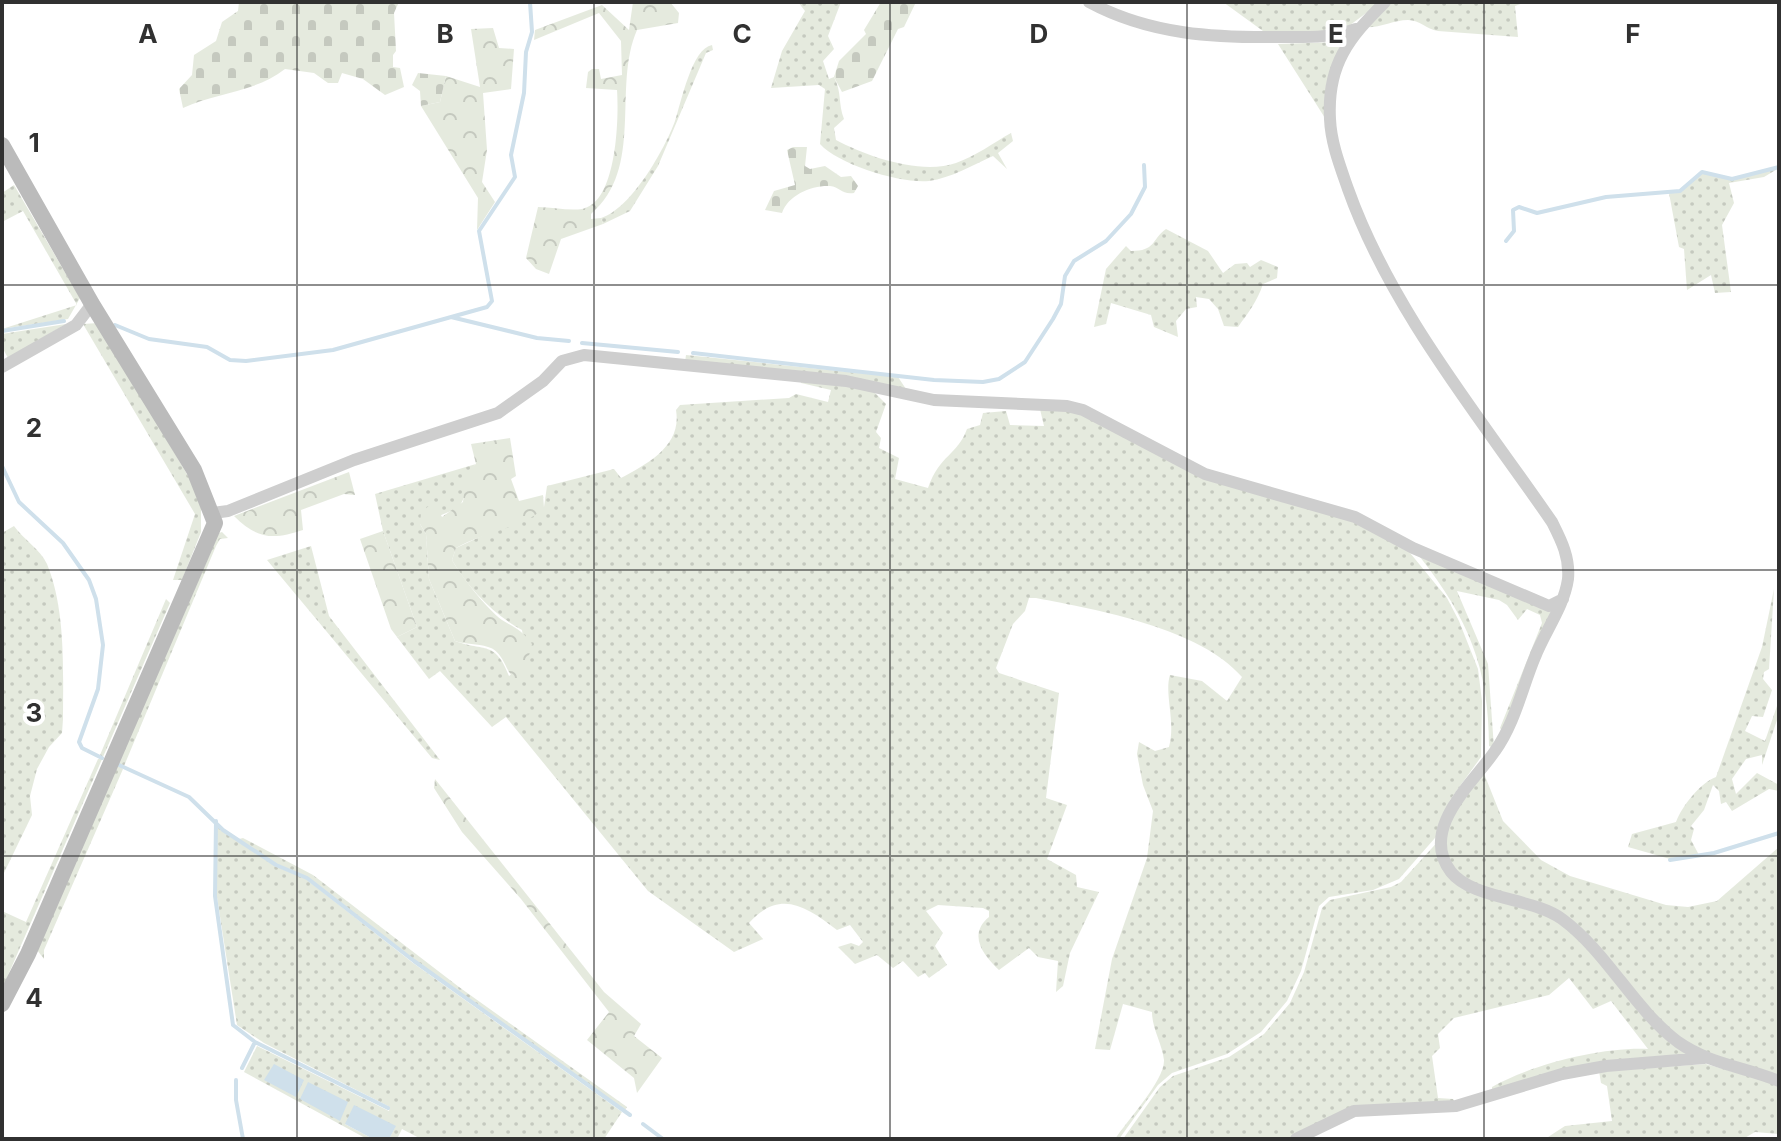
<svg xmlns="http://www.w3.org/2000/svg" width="1781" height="1141" font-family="Inter,sans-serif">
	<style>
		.green { fill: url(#green-dots) }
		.forest { fill: url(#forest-crowns) }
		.cemetery { fill: url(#cemetery-stones) }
		.water { fill: #cfe0eb }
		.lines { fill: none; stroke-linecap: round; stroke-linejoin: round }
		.stream { stroke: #cfe0eb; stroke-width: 4 }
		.street { stroke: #cecece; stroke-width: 12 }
		.secondary { stroke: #bbb; stroke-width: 16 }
		.grid { fill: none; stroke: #313131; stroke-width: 2; stroke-opacity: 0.55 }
		.grid-label { font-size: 26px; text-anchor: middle; font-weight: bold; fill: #313131; stroke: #fff; stroke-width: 8; stroke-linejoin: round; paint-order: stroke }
	</style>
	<defs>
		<pattern id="green-dots" width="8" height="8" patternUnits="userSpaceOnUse" patternTransform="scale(2)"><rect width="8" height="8" fill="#e5eade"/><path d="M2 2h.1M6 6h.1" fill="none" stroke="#c5c9bf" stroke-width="1.8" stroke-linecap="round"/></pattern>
		<pattern id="forest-crowns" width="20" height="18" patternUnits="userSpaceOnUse" patternTransform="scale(2)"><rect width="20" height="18" fill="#e5eade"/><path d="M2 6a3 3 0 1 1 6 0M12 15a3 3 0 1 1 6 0" fill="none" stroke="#c5c9bf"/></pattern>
		<pattern id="cemetery-stones" width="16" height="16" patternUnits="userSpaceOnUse" patternTransform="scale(2)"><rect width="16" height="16" fill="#e5eade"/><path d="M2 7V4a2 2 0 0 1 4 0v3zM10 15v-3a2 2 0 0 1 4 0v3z" fill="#c5c9bf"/></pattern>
	</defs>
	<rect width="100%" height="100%" fill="#fff"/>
	<!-- green -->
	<path class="green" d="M798 2H841L828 36 834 49 823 61 829 79 834 77C842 92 838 104 844 119L834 128 836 140C868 157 921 175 956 163 976 156 993 143 1011 133L1013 141 998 153 1007 169 993 156C973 165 951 178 929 181 902 184 839 165 820 144L825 89 819 85 771 88 782 51 805 11Z
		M1223 2H1381L1342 31H1263Z
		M1391 2H1526L1515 6 1518 37 1438 31C1426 29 1420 20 1408 20 1393 20 1378 29 1363 27Z
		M1339 42 1341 43 1330 81 1325 118 1278 44Z
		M712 45 713 50 706 53 658 166 630 211 603 224 601 218C631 209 665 149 675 121 681 103 692 48 712 45Z
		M1779 168 1764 177 1729 183 1734 203 1722 225 1731 292 1715 293 1711 275 1687 290 1684 249 1679 247 1669 193 1680 191 1702 173 1732 180Z
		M14 185 80 298 68 319 2 329 77 305 23 211 2 222V193Z
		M1166 229 1208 251 1223 273 1235 264 1247 263 1250 267 1261 260 1278 267 1277 278 1263 284C1257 302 1248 313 1238 327L1224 326 1218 309 1209 299 1196 297 1197 307 1186 309 1176 321 1178 337 1154 327 1151 315 1111 303 1106 324 1094 327 1106 269 1126 246 1131 251C1156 251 1151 240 1166 229Z
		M98 323 201 498V532L182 580H173L195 514 83 324Z
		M66 324 8 358 2 347V334Z
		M686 355 898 377 908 392 685 362Z
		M800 378 869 387 886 404 876 432 881 438 879 448 899 458 895 479 928 488C940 454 957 456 967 429L980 425 983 413 1006 411 1010 425 1044 426 1039 405 1082 413 1180 466 1354 519 1406 548 1447 598 1459 621 1478 669 1482 701 1481 757 1450 800 1442 830 1399 879 1373 890 1329 897 1319 906 1301 971 1287 1001 1261 1032 1227 1054 1172 1073 1158 1085 1119 1139H1115C1127 1121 1165 1080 1164 1060 1162 1043 1152 1029 1152 1012L1123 1004 1110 1050 1095 1049 1112 959 1147 858 1153 811 1143 785 1137 754 1139 742 1155 751 1169 747C1176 721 1164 694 1170 675L1202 681 1227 701 1242 677C1200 628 1098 610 1036 598H1029L1025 611 1013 624 996 668 999 673 1059 693 1046 798 1067 805 1047 859 1076 875 1077 887 1099 892 1070 953 1063 986 1056 992 1058 961 1038 957 1029 948 999 970C984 956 967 935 989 917V911L983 908 938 905 926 911 943 933 935 946 947 965 929 978 925 973 918 977 903 961 893 968 877 955 855 964 838 947 851 943 859 946 863 942 850 925 837 930C807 907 780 888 749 923L763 939 734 952 648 891 506 717 492 727 440 671 429 679 397 637 417 627 383 531 375 494 476 464C463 480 470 493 458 508L420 524 426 534 429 579 455 641C485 652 495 640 509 676L527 663 522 630C494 615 468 588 452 560L456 548 544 507 547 486 614 469 621 478C649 463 682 445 676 410L680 405 789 398 796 394 828 402 831 390 801 383Z
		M14 526C23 539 41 550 47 564 66 610 63 670 63 719L62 733 49 747 37 769 30 796 32 815 2 877V533Z
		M222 532 228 538 220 539 216 546 124 766 119 765 123 769 44 950V959L37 950 219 533Z
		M311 546 329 616 440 760 432 758 267 560Z
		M1420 557 1552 608 1503 732 1500 728 1542 623 1540 615 1527 609 1518 620 1507 605 1499 600 1457 591 1488 664 1494 748 1489 746C1489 668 1468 618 1420 557Z
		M1774 589 1769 669 1764 672 1763 679 1772 690 1763 717 1752 716 1745 731 1765 741 1778 703 1779 714 1762 765V755L1746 759 1732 779 1736 794 1757 773 1779 785V791L1769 789 1732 811 1726 802 1721 804 1719 791 1713 785 1704 810 1691 826 1694 829 1691 840 1699 855 1670 859 1628 847 1632 834 1676 822C1682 806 1701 782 1716 777L1762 647Z
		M166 599 170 603 2 989V911L26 922 98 759H104L100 755Z
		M1483 771 1503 821 1541 860 1570 876 1666 905 1688 907 1717 901 1779 847V1078C1739 1065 1694 1054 1663 1025 1636 1001 1605 948 1578 929 1551 911 1467 893 1452 868 1430 831 1461 798 1483 771Z
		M217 827 275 866 306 879 413 963 622 1112 604 1139H421L402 1129 397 1139H389L395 1127 345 1124 373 1139H367L244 1072 257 1046 389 1111 390 1107 264 1043 237 1025 216 891Z
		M1442 837 1448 872 1562 920 1696 1056 1492 1091V1087C1533 1064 1602 1047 1648 1049L1611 1001 1593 1009 1569 978 1549 995 1454 1018 1438 1034 1440 1048 1432 1056 1438 1098 1453 1099 1455 1103 1357 1108 1290 1139H1123L1160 1087 1173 1076 1229 1057 1264 1034 1290 1003 1304 972 1322 908 1330 900 1391 887 1401 882Z
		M243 838 313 875 459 987 627 1107 625 1110 415 961 307 877 277 864 239 839Z
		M1706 1064 1779 1085V1134L1755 1132 1743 1139H1545L1565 1126 1612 1121 1607 1086 1601 1083 1599 1071Z"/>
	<!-- forest -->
	<path class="forest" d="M633 2H670L679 13 678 23 637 30C612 87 645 168 591 214V219L601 218 603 224 561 239 549 274 536 269 526 258 538 207C552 207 569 211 582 209 617 203 619 118 617 90L586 88 588 72 592 69H599L601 79 622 75 621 41 599 13 534 40 535 30 602 5 629 30Z
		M493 28 499 48 514 49 511 89 483 93 487 150 482 182 495 202 477 230 478 198 421 106 440 102 446 76 480 87 471 29Z
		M510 438 516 476 511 479 519 501 543 495 544 508C525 527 481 533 456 548L452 560C461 576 487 609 502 620 515 628 523 631 532 644L527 663 530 678 517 682C505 672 504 651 488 647 477 643 466 645 455 641L429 579 426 534 420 524 421 513 434 501 442 517 463 502 466 475 476 464 471 444Z
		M349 472 355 495 344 494 301 510 303 530C273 540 257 539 234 516Z
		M383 531 417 627 397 637 391 629 360 539Z
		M435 779 604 992 641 1024 634 1036 662 1058 637 1093 634 1078 587 1040 609 1012 521 899 462 832 434 788Z"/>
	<!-- cemetery -->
	<path class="cemetery" d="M239 2H399L394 13 396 51 393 55V67L400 68 404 87 385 95 363 79 342 73 338 83H328L314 73 285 69C254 93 217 92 183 108L179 89 192 75 194 55 216 41 222 22 238 11Z
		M881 2H916L904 27 898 29 872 81 842 92 834 77 839 61 866 34 864 30Z
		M418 73 446 76 440 102 421 106 420 91 412 85Z
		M793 147H807L805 166 810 169 825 166 841 177 851 176 858 186 854 193C842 195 840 187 830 186 812 185 788 195 782 213L765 210 774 191 795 185 787 150Z"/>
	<!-- water -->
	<path class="water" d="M274 1064 304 1080 296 1097 264 1080Z
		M308 1082 348 1102 340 1121 300 1099Z
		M354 1105 396 1126 389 1139H373L345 1124Z"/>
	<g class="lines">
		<!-- stream -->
		<path class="stream" d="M1506 241 1514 231 1513 210 1519 207 1537 213 1606 197 1680 191 1702 172 1732 179 1779 167
			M451 317 537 338 569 341
			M115 325 149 339 207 347 230 360 246 361 333 350 487 307 492 301 479 231 515 177 511 155 524 93 526 52 532 32 530 2
			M2 331 64 321
			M582 343 678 352
			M693 353 934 380 983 382 999 379 1025 362 1053 319 1061 304 1065 276 1074 261 1106 241 1131 214 1145 187 1144 165
			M2 466 19 502 63 543 89 580 96 599 103 645 98 689 79 742 82 748 102 758
			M119 765 189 797 223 830 276 865 307 878 414 961 630 1115
			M216 821 215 896 233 1025 255 1042 388 1108
			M1670 860 1714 853 1779 833
			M242 1068 255 1042
			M236 1080V1100L243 1139
			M643 1124 663 1139"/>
		<!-- street -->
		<path class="street" d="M1089 2C1150 35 1215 38 1283 37 1310 37 1330 38 1356 29
			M1385 2C1349 38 1327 64 1330 119 1331 143 1340 166 1348 189 1391 310 1480 417 1552 522 1561 540 1570 557 1568 579 1564 607 1545 631 1535 657 1522 688 1515 723 1495 751 1474 782 1418 829 1451 872 1472 899 1534 898 1562 919 1607 952 1633 1008 1678 1042 1709 1064 1745 1067 1779 1081
			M2 367 76 325 92 304
			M213 513 228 511 354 460 498 413 543 381 562 361 584 355 846 381 934 400 1067 406 1083 410 1205 474 1355 517 1413 548 1549 606 1563 599
			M1296 1139 1354 1111 1456 1106 1562 1074 1606 1066 1704 1058"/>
		<!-- secondary -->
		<path class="secondary" d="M2 145 92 304 194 470 215 523 28 954 2 1004"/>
	</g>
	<!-- grid -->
	<path class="grid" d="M297 2V1139M594 2V1139M890 2V1139M1187 2V1139M1484 2V1139M2 285H1779M2 570H1779M2 856H1779"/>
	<g class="grid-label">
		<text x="148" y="43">A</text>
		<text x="445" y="43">B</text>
		<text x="742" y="43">C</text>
		<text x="1039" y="43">D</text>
		<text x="1336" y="43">E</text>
		<text x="1633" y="43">F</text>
		<text x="34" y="152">1</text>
		<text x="34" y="437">2</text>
		<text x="34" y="722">3</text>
		<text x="34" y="1007">4</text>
	</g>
	<!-- border -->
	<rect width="1781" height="1141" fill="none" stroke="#313131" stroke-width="8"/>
</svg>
